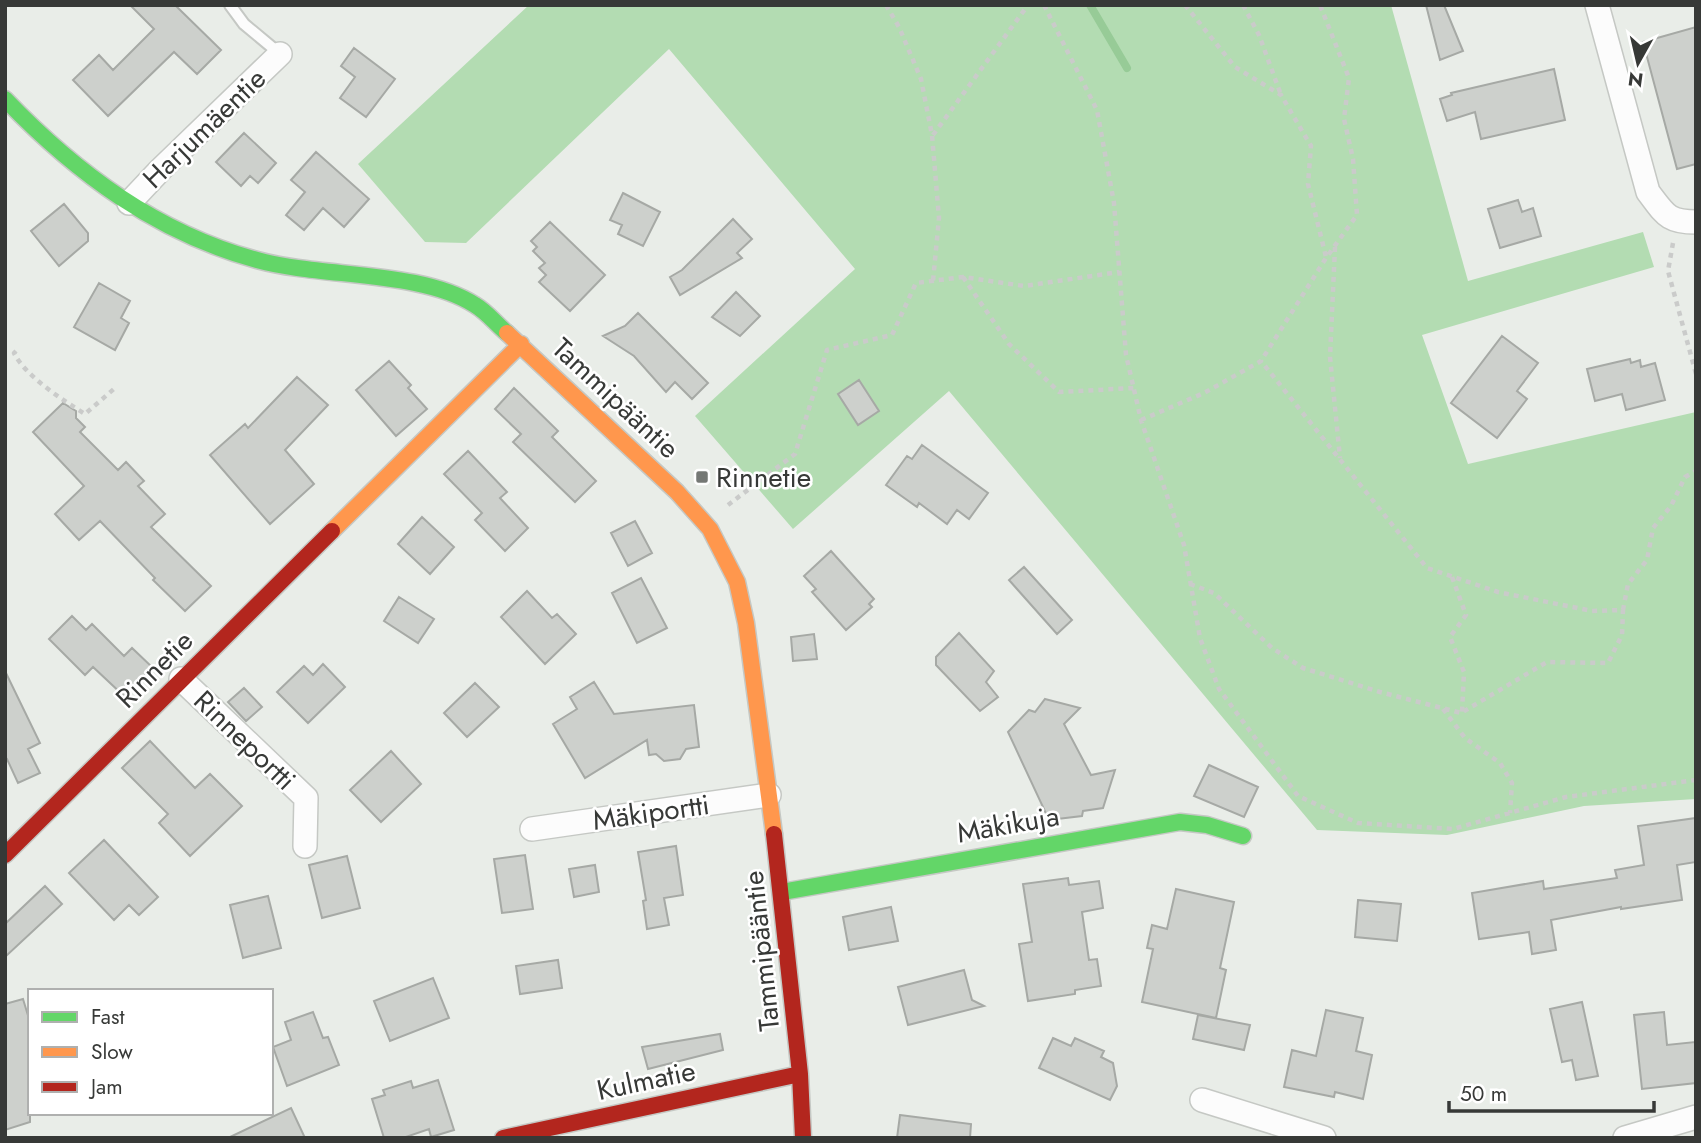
<svg xmlns="http://www.w3.org/2000/svg" width="1701" height="1143" font-family="Jost,sans-serif">
	<style>
		.forest { fill: #b3dcb2 }
		.lines { fill: none; stroke-linecap: round; stroke-linejoin: round }
		.stream { stroke: #97cb97; stroke-width: 8 }
		.building { fill: #cdd0cc; stroke: #a6a9a5; stroke-width: 2 }
		.lane-casing { stroke: #c5c8c4; stroke-width: 14 }
		.street-casing { stroke: #c5c8c4; stroke-width: 26 }
		.fast-casing { stroke: #c5c8c4; stroke-width: 19 }
		.slow-casing { stroke: #c5c8c4; stroke-width: 19 }
		.jam-casing { stroke: #c5c8c4; stroke-width: 19 }
		.path { stroke: #cacbca; stroke-width: 4.5; stroke-dasharray: 5 5; stroke-linecap: butt }
		.lane { stroke: #fcfcfc; stroke-width: 10 }
		.street { stroke: #fcfcfc; stroke-width: 23 }
		.fast { stroke: #63d668; stroke-width: 16 }
		.slow { stroke: #ff974d; stroke-width: 16 }
		.jam { stroke: #b3261e; stroke-width: 16 }
		.poi-dot { fill: #757875; stroke: #fff; stroke-width: 2.5 }
		.labels { text-anchor: middle; stroke-width: 5; stroke-linejoin: round; paint-order: stroke }
		.street-label { font-size: 28px; fill: #373937; stroke: #fff }
		.poi-label { font-size: 28px; fill: #373937; stroke: #fff; text-anchor: start }
	</style>
	<rect width="100%" height="100%" fill="#e9ede8"/>
	<!-- forest -->
	<path class="forest" d="M529 5H1391L1468 281 1643 232 1654 267 1422 335 1468 464 1696 412V799L1584 806 1447 835 1317 830 949 391 793 529 695 416 855 269 669 49 466 243 425 242 358 164Z"/>
	<g class="lines">
		<!-- stream -->
		<path class="stream" d="M1090 5 1127 68"/>
	</g>
	<!-- building -->
	<path class="building" d="M130 5H175L221 50 197 74 174 52 108 116 73 80 99 55 113 70 154 29Z
		M1426 5H1444L1463 51 1440 60Z
		M1696 27V164L1677 169 1643 42Z
		M354 48 395 79 366 117 340 98 355 77 341 66Z
		M1554 69 1565 120 1481 139 1475 112 1447 121 1440 99 1452 95 1451 93Z
		M244 133 276 163 258 183 250 176 241 186 216 162Z
		M316 152 369 199 344 227 323 208 304 230 286 215 305 192 291 180Z
		M623 193 660 212 643 246 618 234 622 225 610 220Z
		M1518 200 1522 212 1533 208 1541 236 1500 248 1488 209Z
		M64 204 88 233V241L59 266 31 231Z
		M733 219 752 239 737 253 742 258 680 295 670 277 682 270Z
		M550 222 605 275 570 311 539 282 546 275 539 268 545 263 533 251 537 247 531 241Z
		M99 283 130 301 121 318 129 323 115 350 74 327Z
		M736 292 760 316 740 336 712 317Z
		M638 313 708 383 692 399 675 382 666 392 634 356 603 336 625 326Z
		M1502 336 1538 363 1517 391 1527 399 1497 438 1451 403Z
		M1630 359 1631 363 1640 360 1641 367 1655 363 1665 400 1626 410 1622 394 1595 401 1587 369Z
		M389 361 411 385 408 388 427 409 396 436 356 390Z
		M297 377 328 405 285 450 314 484 270 524 210 455 245 424 248 428Z
		M859 380 879 411 858 425 838 394Z
		M514 388 558 431 552 437 596 481 575 502 513 442 521 434 495 409Z
		M63 403 76 411V418L85 427 80 432 118 470 126 462 144 481 138 486 165 514 151 527 211 586 185 611 153 580 155 578 100 521 79 540 55 514 84 486 33 432Z
		M922 445 988 493 969 519 957 510 947 524 919 503 917 507 886 485 907 456 912 459Z
		M468 451 507 492 500 498 528 528 505 551 475 520 482 513 444 474Z
		M422 517 454 547 430 574 398 544Z
		M635 521 652 553 628 566 611 533Z
		M831 551 874 599 869 604 872 607 846 630 812 592 816 589 804 576Z
		M1024 567 1072 620 1057 634 1009 580Z
		M641 578 667 628 637 643 612 593Z
		M527 591 552 618 557 614 576 634 545 664 501 617Z
		M399 597 434 619 418 643 384 621Z
		M72 616 86 630 92 624 124 656 132 648 152 667 125 697 93 667 85 675 49 639Z
		M959 633 994 671 986 682 998 697 980 711 936 665V657Z
		M814 634 817 659 793 661 791 637Z
		M323 664 345 687 308 723 277 692 304 666 313 675Z
		M5 671 40 743 28 749 40 773 18 783 7 759 5 760Z
		M594 682 614 714 694 705 699 747 686 749 680 759 664 761 656 754 649 755 647 740 585 778 553 724 577 709 570 697Z
		M475 683 499 707 467 737 444 713Z
		M244 688 262 707 246 721 228 702Z
		M1045 699 1080 708 1064 724 1091 775 1115 770 1103 808 1083 811 1082 816 1049 820 1008 732 1029 710 1035 712Z
		M150 741 195 788 210 774 242 806 190 856 159 823 168 814 122 768Z
		M391 751 421 784 381 822 350 790Z
		M1209 765 1258 787 1244 817 1194 796Z
		M1696 818V862L1677 865 1682 900 1621 909V907L1551 920 1556 950 1532 954 1529 932 1479 939 1472 893 1543 881 1544 889 1617 878 1615 870 1644 865 1638 826Z
		M104 840 158 897 139 915 129 905 114 920 69 873Z
		M676 846 683 895 664 898 669 925 647 929 643 901 646 900 638 852Z
		M525 855 533 909 502 913 494 859Z
		M347 856 360 908 322 918 309 865Z
		M595 865 599 892 574 897 569 869Z
		M1068 878 1069 885 1099 881 1103 908 1082 912 1089 960 1097 959 1101 986 1075 990V994L1028 1001 1019 944 1032 942 1023 884Z
		M45 886 62 904 5 957V924Z
		M1176 889 1234 902 1220 968 1226 970 1216 1018 1142 1002 1153 949 1147 948 1152 925 1167 929Z
		M268 896 281 948 243 958 230 905Z
		M1358 900 1401 904 1397 941 1355 937Z
		M891 907 898 941 849 950 843 917Z
		M558 960 562 988 520 994 516 966Z
		M964 970 972 1000 984 1006 908 1025 898 987Z
		M433 978 449 1018 390 1041 374 1001Z
		M23 999 30 1022V1122L5 1130V1004Z
		M1582 1002 1598 1076 1576 1080 1572 1060 1562 1062 1550 1009Z
		M1326 1010 1363 1018 1356 1051 1372 1055 1363 1099 1335 1092 1334 1097 1284 1087 1292 1050 1316 1056Z
		M313 1012 323 1038 328 1037 339 1065 287 1086 273 1047 291 1040 285 1022Z
		M1664 1012 1667 1045 1695 1042 1696 1083 1642 1089 1634 1015Z
		M1198 1015 1250 1025 1244 1050 1193 1039Z
		M720 1034 723 1050 648 1069 642 1047Z
		M1053 1038 1071 1046 1075 1038 1104 1051 1101 1057 1113 1063 1117 1086 1110 1100 1039 1068Z
		M438 1080 454 1130 431 1137 429 1129 403 1138H384L372 1099 385 1095 383 1090 411 1081 413 1088Z
		M291 1108 305 1138H228Z
		M900 1115 971 1124 970 1138H897Z"/>
	<g class="lines">
		<defs>
			<path id="lane" d="M230 5 244 24 280 54"/>
			<path id="street" d="M1597 5 1648 192C1665 214 1667 222 1696 222
				M129 203 161 169 280 54
				M181 679 306 798 305 846
				M532 829 769 795
				M1202 1100 1324 1138
				M1625 1138 1696 1117"/>
			<path id="fast" d="M5 99C76 173 157 233 257 260 322 278 421 270 475 305 487 312 496 324 507 333
				M782 892 1180 822 1207 825 1243 836"/>
			<path id="slow" d="M507 333 677 492 710 529 737 582 746 623 774 834
				M332 531 521 344"/>
			<path id="jam" d="M774 834 800 1074 803 1138
				M5 855 332 531
				M503 1138 800 1074"/>
		</defs>
		<!-- lane casing -->
		<use href="#lane" class="lane-casing"/>
		<!-- street casing -->
		<use href="#street" class="street-casing"/>
		<!-- fast casing -->
		<use href="#fast" class="fast-casing"/>
		<!-- slow casing -->
		<use href="#slow" class="slow-casing"/>
		<!-- jam casing -->
		<use href="#jam" class="jam-casing"/>
		<!-- path -->
		<path class="path" d="M886 5 899 27 921 79 932 135 939 218 933 281
			M1044 5 1097 110 1114 203 1126 355 1141 420 1184 545 1200 638 1219 689 1298 796 1358 823 1453 829 1566 797 1696 780
			M1185 5 1235 67 1281 95 1311 146 1308 184 1326 257
			M1243 5 1259 35 1281 95
			M933 135 1028 5
			M1673 243 1668 271 1696 374
			M1335 247 1330 357 1340 458
			M963 277 1009 344 1059 392 1134 388
			M16 351 14 353C25 376 64 401 85 414L115 388
			M1141 420 1204 393 1261 361 1326 258 1357 215 1353 159 1344 119 1349 78 1320 5
			M728 505 795 454 827 350 892 335 916 283 963 277 1024 286 1119 272
			M1452 577 1466 615 1450 637 1464 672 1462 712
			M1190 584 1214 593 1272 648 1303 668 1380 692 1461 713 1547 662 1608 663 1622 635 1623 610 1592 611 1498 592 1427 568 1261 361
			M1623 610 1628 584 1647 560 1653 528 1671 506 1685 477 1696 471
			M1443 709 1465 738 1500 763 1512 783 1510 813"/>
		<!-- lane -->
		<use href="#lane" class="lane"/>
		<!-- street -->
		<use href="#street" class="street"/>
		<!-- fast -->
		<use href="#fast" class="fast"/>
		<!-- slow -->
		<use href="#slow" class="slow"/>
		<!-- jam -->
		<use href="#jam" class="jam"/>
	</g>
	<!-- markers -->
	<rect class="poi-dot" x="695" y="470" width="14" height="14" rx="3.5"/>
	<g class="labels">
		<!-- street labels -->
		<g class="street-label">
			<text transform="translate(204 128) rotate(-44)" y="10">Harjumäentie</text>
			<text transform="translate(616 398) rotate(43)" y="10">Tammipääntie</text>
			<text transform="translate(154 669) rotate(-45)" y="10">Rinnetie</text>
			<text transform="translate(245 740) rotate(44)" y="10">Rinneportti</text>
			<text transform="translate(651 812) rotate(-8)" y="10">Mäkiportti</text>
			<text transform="translate(1008 824) rotate(-10)" y="10">Mäkikuja</text>
			<text transform="translate(761 951) rotate(-96)" y="10">Tammipääntie</text>
			<text transform="translate(646 1080) rotate(-12)" y="10">Kulmatie</text>
		</g>
		<!-- poi labels -->
		<g class="poi-label">
			<text x="716" y="487">Rinnetie</text>
		</g>
	</g>
	<!-- border -->
	<rect width="1701" height="1143" fill="none" stroke="#373937" stroke-width="14"/>
	<!-- legend -->
	<rect x="28" y="989" width="245" height="126" fill="#ffffff" stroke="#afb0af" stroke-width="2"/>
	<rect x="42" y="1012" width="35" height="10" fill="#63d668" stroke="#afb0af" stroke-width="2"/>
	<text x="91" y="1024" font-size="21" fill="#373937">Fast</text>
	<rect x="42" y="1047" width="35" height="10" fill="#ff974d" stroke="#afb0af" stroke-width="2"/>
	<text x="91" y="1059" font-size="21" fill="#373937">Slow</text>
	<rect x="42" y="1082" width="35" height="10" fill="#b3261e" stroke="#afb0af" stroke-width="2"/>
	<text x="91" y="1094" font-size="21" fill="#373937">Jam</text>
	<!-- north arrow -->
	<g transform="translate(1638 63) rotate(188)" stroke="#ffffff" stroke-width="5" paint-order="stroke">
	<path d="M0-5L12 26L0 18L-12 26Z" fill="#373937"/>
	<text y="-10" font-size="19" font-weight="bold" text-anchor="middle" fill="#373937">N</text>
	</g>
	<!-- scale -->
	<path d="M1449 1101v10h205v-10" fill="none" stroke="#373937" stroke-width="3.5"/>
	<text x="1460" y="1101" font-size="21" fill="#373937" stroke="#ffffff" stroke-width="5" paint-order="stroke">50 m</text>
</svg>
